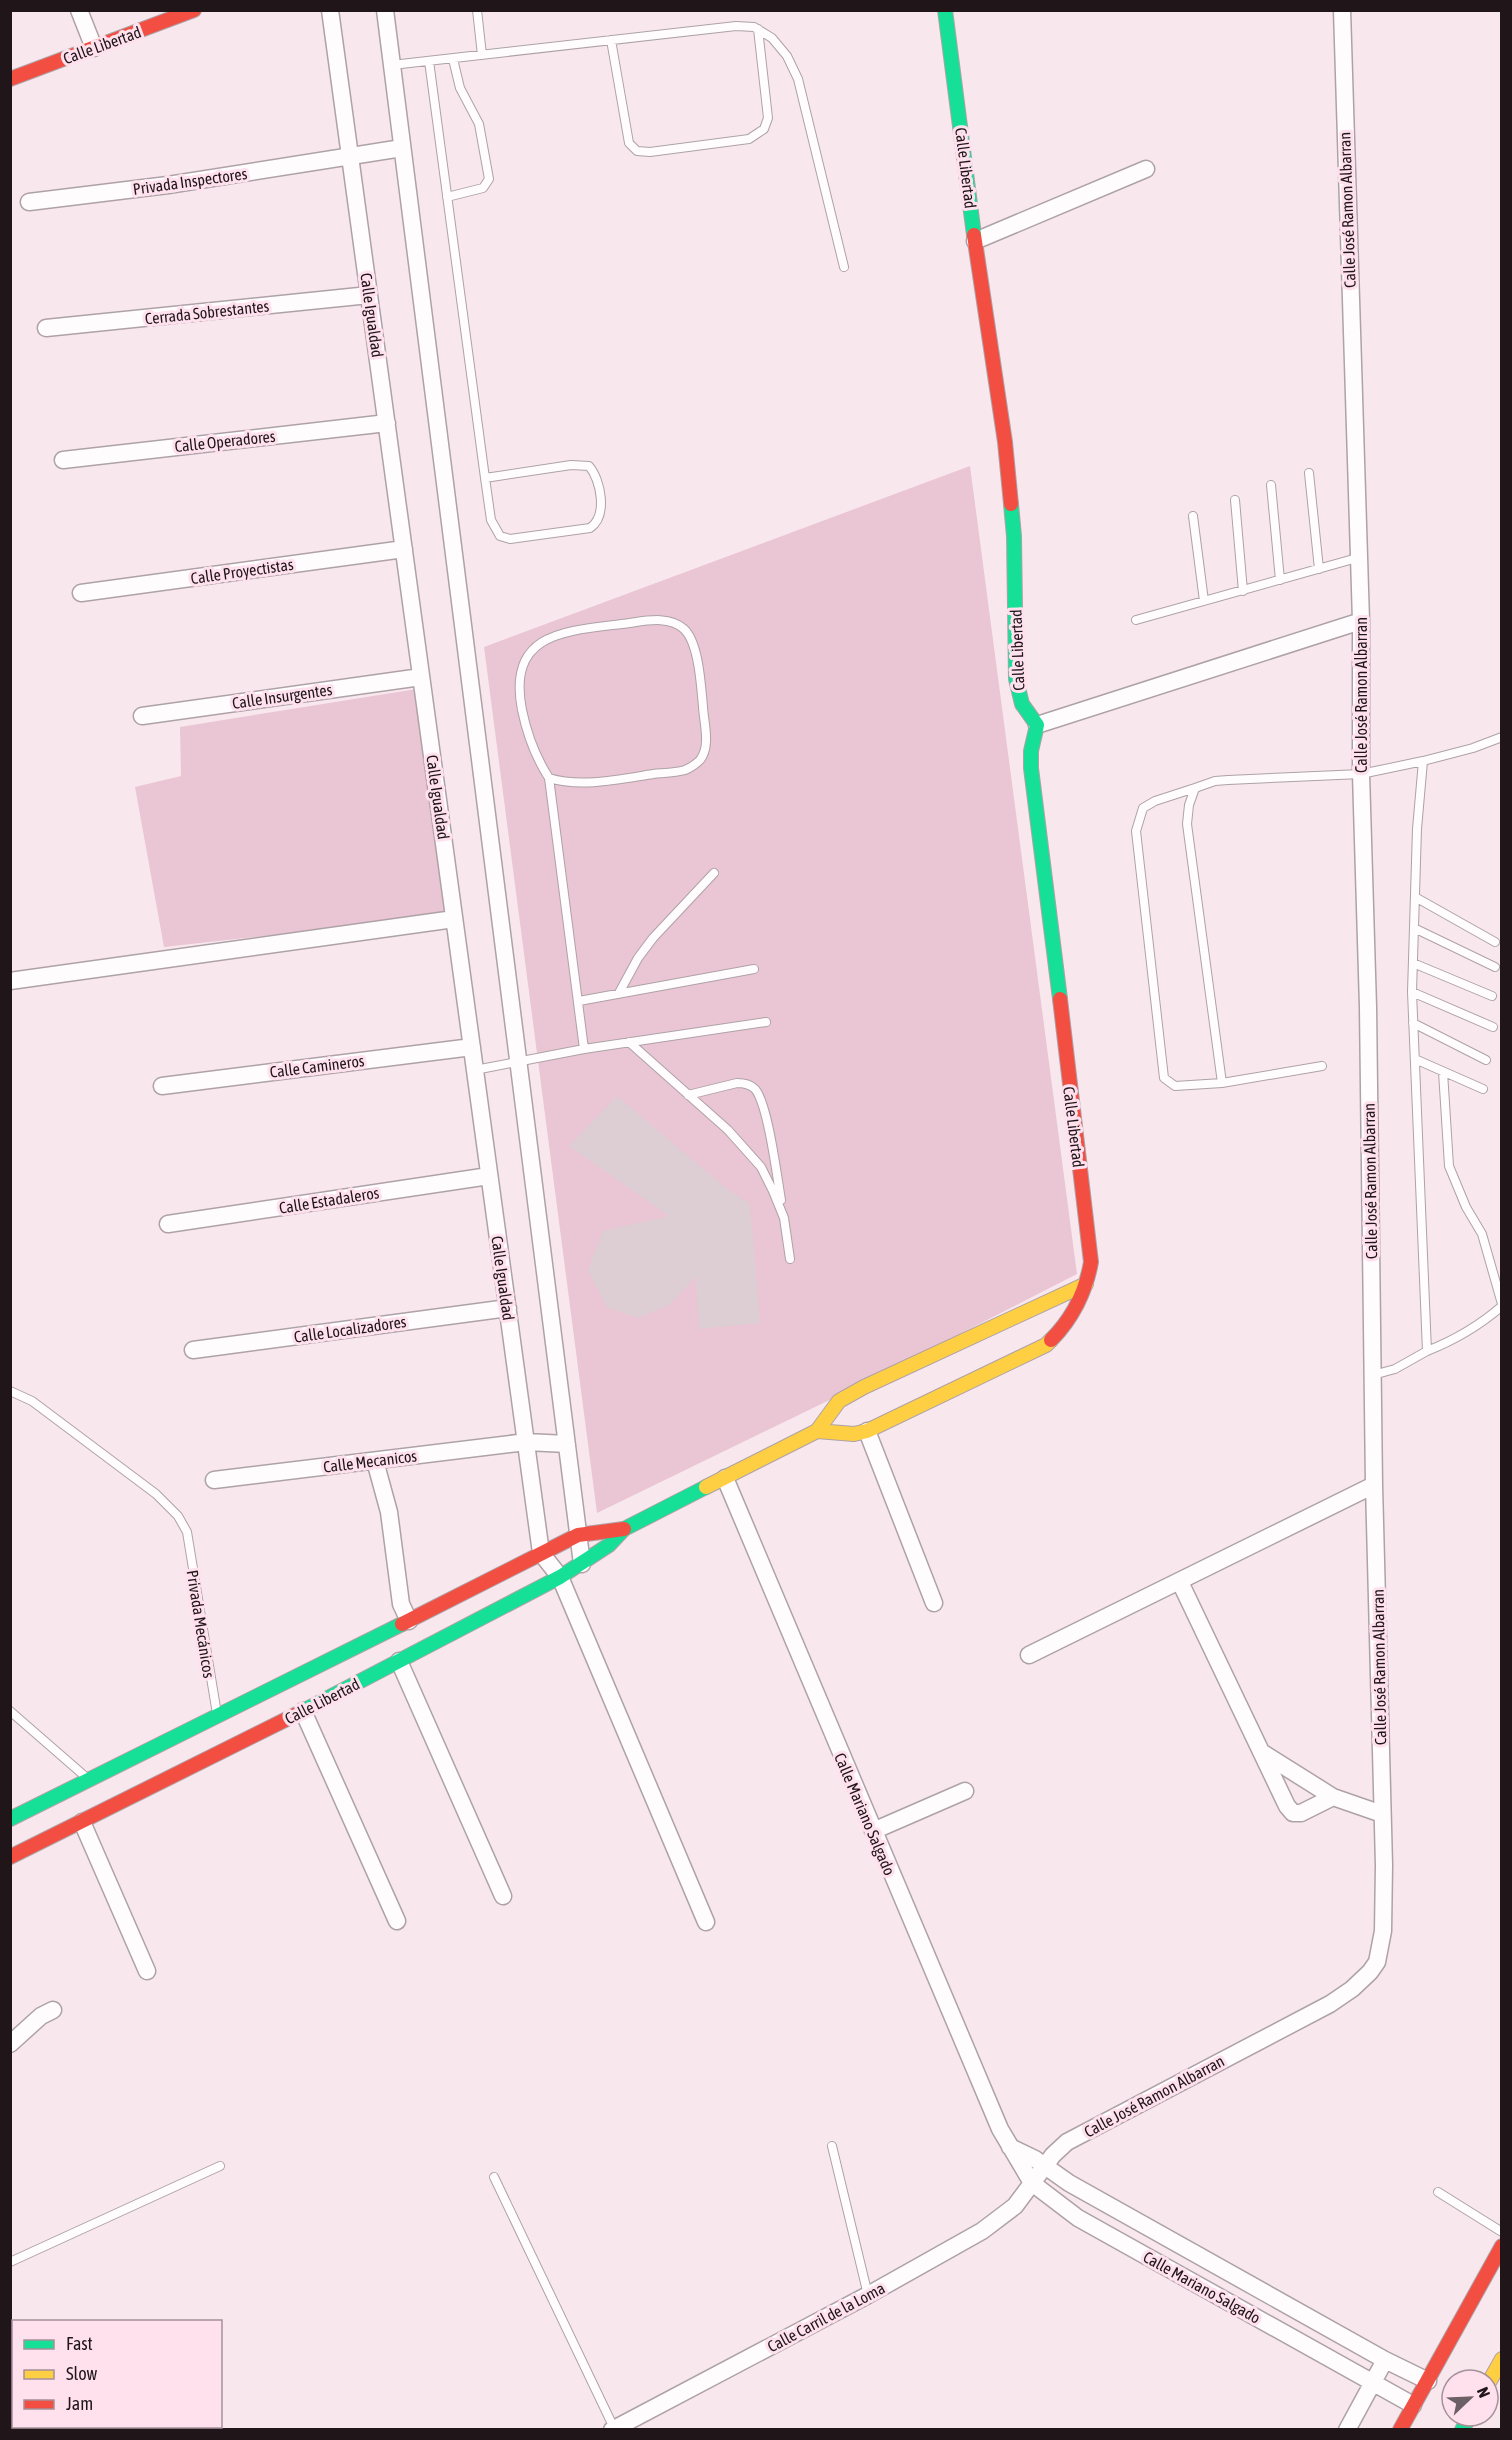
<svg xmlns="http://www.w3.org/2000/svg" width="1512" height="2440" font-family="'Asap Condensed',sans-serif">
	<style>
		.green { fill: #eac5d4 }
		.building { fill: #dcced3 }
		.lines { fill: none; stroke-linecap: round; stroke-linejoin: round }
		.lane-casing { stroke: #aea2a7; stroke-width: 10 }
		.street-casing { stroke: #aea2a7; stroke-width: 19 }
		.fast-casing { stroke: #aea2a7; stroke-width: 16 }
		.slow-casing { stroke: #aea2a7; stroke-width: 16 }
		.jam-casing { stroke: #aea2a7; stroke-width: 16 }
		.lane { stroke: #fefcfc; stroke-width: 8 }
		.street { stroke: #fefcfc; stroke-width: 16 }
		.fast { stroke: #16e098; stroke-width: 14 }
		.slow { stroke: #ffcf43; stroke-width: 14 }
		.jam { stroke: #f24e42; stroke-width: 14 }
		.labels { text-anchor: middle; stroke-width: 6; stroke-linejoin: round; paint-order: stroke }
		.street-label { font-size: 16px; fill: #20161a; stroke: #ffe1ed }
	</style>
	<rect width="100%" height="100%" fill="#f8e8ee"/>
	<!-- green -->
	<path class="green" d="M970 466 1077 1274 846 1392 597 1513 484 647Z
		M423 688 453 915 164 947 135 787 181 776 180 727Z"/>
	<!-- building -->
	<path class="building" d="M617 1096 726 1188 750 1204 760 1323 699 1329 696 1277 669 1305 638 1318 607 1307 588 1270 603 1231 669 1216 569 1146Z"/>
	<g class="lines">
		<defs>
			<path id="lane" d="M477 10 482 55
				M611 40 629 143 637 151 650 152 749 139 764 129 768 118 758 29
				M429 61 485 478 491 520 500 536 510 539 590 528C608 516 601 480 589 466L571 465 485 478
				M392 65 736 26 754 27 772 38 787 56 798 79 844 267
				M447 197 483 188 489 179 479 124 460 88 453 59
				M1309 473 1319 569
				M1271 485 1280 580
				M1235 500 1243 591
				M1193 516 1204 601
				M1136 620 1357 558
				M1502 737 1473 748 1423 761 1417 829 1412 992 1427 1351C1455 1340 1479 1326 1502 1306
				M549 778C581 788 621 779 653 774 663 773 675 773 685 770 690 768 696 764 700 760 711 746 704 724 703 707 701 686 699 643 684 629 668 614 641 622 622 624 564 631 507 633 522 710 527 734 536 758 549 778L584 1049
				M1195 788 1155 801 1143 808 1136 831 1164 1078 1175 1086 1222 1083 1322 1066
				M1415 897 1495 942
				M1414 928 1495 967
				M1413 963 1492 996
				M1412 992 1493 1027
				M619 993 638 958 653 938 714 873
				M579 1001 754 969
				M1413 1023 1486 1060
				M629 1042 728 1130 761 1167 773 1191 784 1218 790 1259
				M1415 1059 1483 1089
				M475 1070 584 1049 766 1022
				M1443 1072 1449 1166 1466 1207 1482 1234 1502 1304
				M1222 1083 1187 824 1189 805 1195 788 1215 781 1228 780 1361 774 1423 761
				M688 1095 737 1083C744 1083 750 1084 755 1089 768 1104 777 1177 781 1200
				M1373 1375 1395 1369 1427 1351
				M10 1391 32 1401 156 1494 178 1516 187 1532 217 1714
				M10 1711 87 1778
				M832 2146 868 2295
				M494 2177 614 2428
				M1438 2192 1502 2232
				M10 2262 220 2166"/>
			<path id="street" d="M79 10 94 48
				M330 10 541 1553 560 1577 706 1922
				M385 10 582 1564
				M29 202 168 185 402 148
				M975 241 1146 169
				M46 328 369 295
				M63 460 387 423
				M81 593 404 549
				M142 716 421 677
				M1037 725 1361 621
				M10 981 454 919
				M162 1086 472 1047
				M168 1224 489 1176
				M193 1350 508 1308
				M867 1431 934 1603
				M375 1461 389 1512 401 1604 409 1621
				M725 1478 1000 2129 1032 2183 1078 2218 1413 2405
				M214 1480 526 1442 567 1444
				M1180 1582 1287 1806 1293 1813H1301L1333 1797
				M1029 1655 1374 1485
				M399 1661 503 1896
				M303 1711 397 1921
				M1263 1753 1333 1797 1382 1814
				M82 1822 147 1971
				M873 1831 965 1791
				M10 2044 41 2016 53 2010
				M1010 2147 1035 2159 1069 2183 1385 2360 1428 2381
				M612 2430 868 2295 982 2231 1015 2206 1053 2155 1067 2142 1330 2004 1352 1989 1370 1972 1377 1962 1383 1931 1384 1865 1374 1485 1368 1007 1361 774V621L1342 10
				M1347 2430 1385 2360"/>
			<path id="fast" d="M945 10 974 235
				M1011 504 1014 536 1016 679 1022 704 1037 725 1031 751V768L1060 999
				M301 1712 560 1577 609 1545 624 1529 706 1487
				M10 1819 402 1624
				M10 2361 14 2368
				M1462 2430 1470 2416"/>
			<path id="slow" d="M817 1431 854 1434 867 1431 1046 1345 1051 1340
				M706 1487 817 1431 839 1401 864 1387 1086 1284
				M1488 2384 1502 2359"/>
			<path id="jam" d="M10 79 194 10
				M974 235 1005 442 1011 504
				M1051 1340C1072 1319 1086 1291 1091 1262L1060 999
				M402 1624 578 1535 624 1529
				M10 1857 301 1712
				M37 2426 38 2430
				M1400 2430 1502 2246"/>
		</defs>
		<!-- lane casing -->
		<use href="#lane" class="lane-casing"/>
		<!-- street casing -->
		<use href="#street" class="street-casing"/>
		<!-- fast casing -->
		<use href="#fast" class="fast-casing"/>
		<!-- slow casing -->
		<use href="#slow" class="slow-casing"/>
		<!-- jam casing -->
		<use href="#jam" class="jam-casing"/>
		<!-- lane -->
		<use href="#lane" class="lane"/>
		<!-- street -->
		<use href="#street" class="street"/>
		<!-- fast -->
		<use href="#fast" class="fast"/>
		<!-- slow -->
		<use href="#slow" class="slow"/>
		<!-- jam -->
		<use href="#jam" class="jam"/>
	</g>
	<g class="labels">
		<!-- street labels -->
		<g class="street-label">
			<text transform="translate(102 45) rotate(-20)" y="6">Calle Libertad</text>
			<text transform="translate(966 168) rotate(83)" y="6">Calle Libertad</text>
			<text transform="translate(190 181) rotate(-8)" y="6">Privada Inspectores</text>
			<text transform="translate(1347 210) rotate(-92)" y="6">Calle José Ramon Albarran</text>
			<text transform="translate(207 312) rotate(-6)" y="6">Cerrada Sobrestantes</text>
			<text transform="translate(372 315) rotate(82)" y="6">Calle Igualdad</text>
			<text transform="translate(225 441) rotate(-6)" y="6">Calle Operadores</text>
			<text transform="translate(242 571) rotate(-8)" y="6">Calle Proyectistas</text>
			<text transform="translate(1017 650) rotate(-92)" y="6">Calle Libertad</text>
			<text transform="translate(1361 695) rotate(-90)" y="6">Calle José Ramon Albarran</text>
			<text transform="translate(282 696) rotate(-8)" y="6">Calle Insurgentes</text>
			<text transform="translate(438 797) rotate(82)" y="6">Calle Igualdad</text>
			<text transform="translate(317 1066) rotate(-7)" y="6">Calle Camineros</text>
			<text transform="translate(1074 1127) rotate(83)" y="6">Calle Libertad</text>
			<text transform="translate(1370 1181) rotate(-91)" y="6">Calle José Ramon Albarran</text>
			<text transform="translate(329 1200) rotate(-9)" y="6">Calle Estadaleros</text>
			<text transform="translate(503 1278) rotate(82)" y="6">Calle Igualdad</text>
			<text transform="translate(350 1329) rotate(-8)" y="6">Calle Localizadores</text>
			<text transform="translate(370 1461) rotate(-7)" y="6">Calle Mecanicos</text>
			<text transform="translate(201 1624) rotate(81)" y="6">Privada Mecánicos</text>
			<text transform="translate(1379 1667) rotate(-91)" y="6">Calle José Ramon Albarran</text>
			<text transform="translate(322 1701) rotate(-27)" y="6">Calle Libertad</text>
			<text transform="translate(865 1814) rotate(67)" y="6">Calle Mariano Salgado</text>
			<text transform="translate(1154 2096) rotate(-28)" y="6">Calle José Ramon Albarran</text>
			<text transform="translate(1202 2287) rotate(29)" y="6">Calle Mariano Salgado</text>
			<text transform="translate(826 2317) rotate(-28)" y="6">Calle Carril de la Loma</text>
		</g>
	</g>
	<!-- border -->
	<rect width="1512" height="2440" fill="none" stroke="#20161a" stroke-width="24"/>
	<!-- legend -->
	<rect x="12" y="2320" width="210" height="108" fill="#ffe1ed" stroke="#a69099" stroke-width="1.5"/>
	<rect x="24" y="2340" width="30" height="9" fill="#16e098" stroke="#a69099" stroke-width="1.5"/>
	<text x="66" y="2350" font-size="18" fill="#20161a">Fast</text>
	<rect x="24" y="2370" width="30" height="9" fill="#ffcf43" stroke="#a69099" stroke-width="1.5"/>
	<text x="66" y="2380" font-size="18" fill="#20161a">Slow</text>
	<rect x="24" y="2400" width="30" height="9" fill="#f24e42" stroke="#a69099" stroke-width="1.5"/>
	<text x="66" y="2410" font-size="18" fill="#20161a">Jam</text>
	<!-- north arrow -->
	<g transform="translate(1470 2398) rotate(67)"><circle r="28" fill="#ffe1ed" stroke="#a69099" stroke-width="1.5"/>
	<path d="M0-4.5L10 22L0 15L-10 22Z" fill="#6c6064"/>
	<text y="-9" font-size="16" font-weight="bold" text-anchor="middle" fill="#20161a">N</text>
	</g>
</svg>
